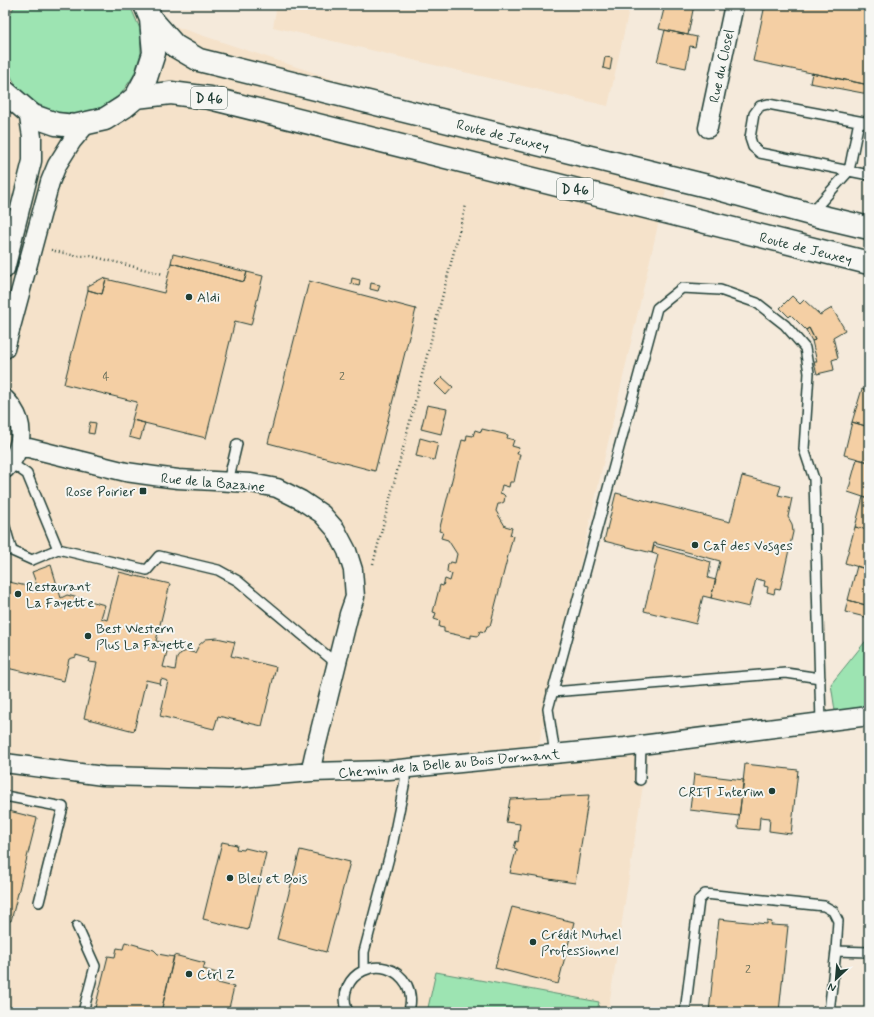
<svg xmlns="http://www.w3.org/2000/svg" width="874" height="1017" font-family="Mynerve,sans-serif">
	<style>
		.built { fill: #f5e2ca }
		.green { fill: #9de4b2; stroke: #5e9073 }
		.building { fill: #f4cfa4; stroke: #1f3d34 }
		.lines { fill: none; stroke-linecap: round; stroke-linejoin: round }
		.lane-casing { stroke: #1f3d34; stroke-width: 12 }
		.street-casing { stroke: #1f3d34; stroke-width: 21 }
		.primary-casing { stroke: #1f3d34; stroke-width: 25 }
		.path { stroke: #1f3d34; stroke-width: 2.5; stroke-dasharray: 1 3; stroke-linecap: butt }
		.lane { stroke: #f6f6f2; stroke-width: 9 }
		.street { stroke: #f6f6f2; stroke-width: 18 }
		.primary { stroke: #f6f6f2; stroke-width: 22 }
		.poi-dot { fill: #1f3d34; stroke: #f6f6f2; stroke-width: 1.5 }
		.labels { text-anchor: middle; stroke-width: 4; stroke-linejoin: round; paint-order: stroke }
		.number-label { font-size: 12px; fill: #546250 }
		.shield { fill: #f6f6f2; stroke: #60746d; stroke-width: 1 }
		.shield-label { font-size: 13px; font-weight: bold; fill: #1f3d34 }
		.street-label { font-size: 14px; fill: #1f3d34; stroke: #f6f6f2 }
		.poi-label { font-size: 14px; fill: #1f3d34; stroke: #f6f6f2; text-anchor: start }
	</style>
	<rect width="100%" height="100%" fill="#f5eadb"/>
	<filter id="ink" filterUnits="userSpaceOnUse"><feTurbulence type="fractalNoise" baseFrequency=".025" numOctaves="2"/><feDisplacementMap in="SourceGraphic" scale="8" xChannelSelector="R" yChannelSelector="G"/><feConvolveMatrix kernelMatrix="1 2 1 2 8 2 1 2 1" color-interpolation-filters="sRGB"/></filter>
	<g filter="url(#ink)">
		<!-- built -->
		<path class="built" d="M5 5H111L666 190 536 756 649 746 608 1012H5Z
			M277 5H630L608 106 273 27Z"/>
		<!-- green -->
		<path class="green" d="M15 5H128L131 8 140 29 141 53 134 75 121 94 102 107 80 114 57 112 35 103 18 89 7 69 5 61V25Z
			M869 637V706L835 711 831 684Z
			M436 972 599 1002 597 1012H427Z"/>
		<!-- building -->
		<path class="building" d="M665 5H694L688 35 659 29Z
			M765 5H869V85L753 61Z
			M665 30 697 37 695 47 690 46 686 68 657 62Z
			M605 57 612 58 610 70 603 68Z
			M812 73 869 85 868 94 810 83Z
			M173 254 247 272 244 282 171 263Z
			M171 263 244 282 247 272 263 276 251 325 235 321 206 438 132 420 137 402 64 384 88 290 102 294 106 279 164 293Z
			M103 278 106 279 102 294 88 290V286Z
			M352 278 360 280 359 286 351 284Z
			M309 281 416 309 375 471 268 443Z
			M371 283 380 285 378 291 370 289Z
			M792 296 800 304 804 300 820 315 832 308 845 330 833 337 838 358 832 360 834 370 817 374 814 362H817L812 341 815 340 809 328 806 330 791 315 789 317 780 308Z
			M809 328 815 340 812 341 806 330Z
			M442 377 453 387 446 395 435 384Z
			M862 389 869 391V427L852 422Z
			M427 405 447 409 441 434 421 429Z
			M133 420 145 423 140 440 129 437Z
			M90 422 96 423 94 434 88 433Z
			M852 422 869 427V462L844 455Z
			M482 429 508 435 507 438 514 440 512 446 519 448 517 454H520L514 482H510L509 487 502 485 500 493 503 494 505 496 504 502 500 504H498L496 511 505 526 512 528 510 535 513 536 490 626H487L485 632 480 631 478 636 471 635V638L444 632V628L439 627 440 621 434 619 436 613 433 612 440 585 443 586 445 579 450 581 452 574 448 573 447 571 448 564 451 562 455 563 457 554 448 540 441 538 443 532 439 531 462 440 466 441 467 435 473 436 475 430 481 432Z
			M420 438 438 443 434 460 416 456Z
			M857 459 869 462V499L848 492Z
			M742 476 781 486 778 495 792 498 788 517 792 524 793 532 780 590 775 589 774 594 767 592 768 587 764 586 765 581 756 579 749 607 711 598 720 561 654 543 652 553 604 541 616 493 730 522Z
			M863 497 869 499V530L855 527Z
			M855 527 869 530V570L845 563Z
			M654 546 711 562 708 578 716 580 711 598 703 596 696 624 644 611 658 555 652 553Z
			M51 565 61 598 67 595 105 605 101 618 107 620 119 572 170 584 156 641 169 644 163 667 175 670 177 658 181 653 187 651 195 653 199 645 206 639 217 638 235 642 231 656 276 667 262 726 218 716 214 729 160 716 168 681 161 679 160 685 159 683 146 680 134 731 84 718 97 663 89 662 90 659 76 655V657L69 659 64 681 7 668 6 664H5V581L35 588 36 592 39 591 32 572Z
			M857 566 869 570V606L848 600Z
			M848 600 869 606V618L845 612Z
			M745 764 798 770 791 834 769 831 770 818 760 817 759 830 738 828Z
			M694 774 744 780 739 816 690 810Z
			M589 795 575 883 510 873 516 851H517V849L514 848 516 841 518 842 520 824 506 822 510 799Z
			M5 810 37 818 11 921 5 920Z
			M222 842 237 845 236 849 244 850 245 848 266 853 248 930 203 919Z
			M300 850 350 862 326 952 277 939Z
			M512 907 574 922 558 984 495 968Z
			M719 919 767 924V921L772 922 771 925 788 926 779 1012H709Z
			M125 942 154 950 158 954 174 957 161 1012H94L108 956 115 957 117 948 123 949Z
			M174 955 205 963 203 969 217 973 214 982 234 987 228 1012H161Z"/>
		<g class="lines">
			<defs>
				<path id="lane" d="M869 123 768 104 760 106 754 114 750 138 753 147 760 153 869 175
					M811 213 849 171 859 121
					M11 463 27 474 58 549 147 570 159 556 218 570 238 581 337 664
					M228 482 237 444
					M5 527 12 551 32 560 58 549
					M552 692 786 673 820 678
					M555 754 548 709 657 308 682 288 720 290 757 303 785 325 805 348 809 373 804 449 814 479 821 722
					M640 780 641 745
					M5 796 63 807 39 902
					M77 926 95 966 83 1012
					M364 970V952L392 846 405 781V769
					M348 1012C332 975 385 948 407 985 411 993 412 1004 408 1012
					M685 1012 699 900 705 894 824 906 833 911 838 921 836 951
					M829 1012 836 951 869 952"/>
				<path id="street" d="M708 128 734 5
					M5 269 32 161V137L28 111
					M5 349 50 182 57 165 72 141 88 122
					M5 399C8 402 11 405 13 409 26 428 21 453 5 469
					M19 448H29L126 472 154 476 178 479 251 483 277 488 301 500 322 514 336 530 347 551 353 570 355 597 349 614 314 755 312 764 311 772
					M5 763 103 776 230 779 311 772 389 770 625 747 869 716"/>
				<path id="primary" d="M151 19 175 46 199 60 711 187 810 214 869 228
					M5 92 33 116 56 124 74 126 105 119 124 107 136 97 146 78 154 53 151 19 145 5
					M136 97 171 93 210 98 869 263"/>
			</defs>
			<!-- lane casing -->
			<use href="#lane" class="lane-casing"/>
			<!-- street casing -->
			<use href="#street" class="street-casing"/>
			<!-- primary casing -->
			<use href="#primary" class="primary-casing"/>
			<!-- path -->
			<path class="path" d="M51 250 76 256H91L163 274
				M373 564 466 205"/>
			<!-- lane -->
			<use href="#lane" class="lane"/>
			<!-- street -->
			<use href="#street" class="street"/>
			<!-- primary -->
			<use href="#primary" class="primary"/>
		</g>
	</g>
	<!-- markers -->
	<g class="poi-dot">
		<circle cx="189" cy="297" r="4"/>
		<rect x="139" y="487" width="8" height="8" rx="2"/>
		<circle cx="695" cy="545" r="4"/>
		<circle cx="18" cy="594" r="4"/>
		<circle cx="88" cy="636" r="4"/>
		<circle cx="772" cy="791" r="4"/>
		<circle cx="230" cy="878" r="4"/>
		<circle cx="533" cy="942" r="4"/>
		<circle cx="189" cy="974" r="4"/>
	</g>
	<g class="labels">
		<!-- number labels -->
		<g class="number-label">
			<text x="106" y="380">4</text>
			<text x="342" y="380">2</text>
			<text x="748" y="973">2</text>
		</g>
		<!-- shield labels -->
		<g class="shield">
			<rect x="191" y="87" width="36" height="22" rx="3"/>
			<rect x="557" y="178" width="36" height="22" rx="3"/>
		</g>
		<g class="shield-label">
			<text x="209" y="103">D 46</text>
			<text x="575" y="194">D 46</text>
		</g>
		<!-- street labels -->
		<g class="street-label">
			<text transform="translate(721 66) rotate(-78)" y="5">Rue du Closel</text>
			<text transform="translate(503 135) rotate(14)" y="5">Route de Jeuxey</text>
			<text transform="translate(806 248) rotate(14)" y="5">Route de Jeuxey</text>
			<text transform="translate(213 482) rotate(5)" y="5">Rue de la Bazaine</text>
			<text transform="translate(449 763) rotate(-5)" y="5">Chemin de la Belle au Bois Dormant</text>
		</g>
		<!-- poi labels -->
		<g class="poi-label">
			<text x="197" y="302">Aldi</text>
			<text x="135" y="496" text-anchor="end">Rose Poirier</text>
			<text x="703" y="550">Caf des Vosges</text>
			<text x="26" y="591">Restaurant<tspan x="26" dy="16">La Fayette</tspan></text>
			<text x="96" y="633">Best Western<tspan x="96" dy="16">Plus La Fayette</tspan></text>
			<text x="764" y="796" text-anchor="end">CRIT Interim</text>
			<text x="238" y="883">Bleu et Bois</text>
			<text x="541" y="939">Crédit Mutuel<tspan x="541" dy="16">Professionnel</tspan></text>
			<text x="197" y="979">Ctrl Z</text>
		</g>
	</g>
	<!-- margin -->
	<rect width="874" height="1017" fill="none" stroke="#f6f6f2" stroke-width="20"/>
	<rect x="10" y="10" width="854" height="997" fill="none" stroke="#1f3d34" stroke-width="1.5" filter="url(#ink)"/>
	<!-- north arrow -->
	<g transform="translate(836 979) rotate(206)" stroke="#f6f6f2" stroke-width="3" paint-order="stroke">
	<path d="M0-3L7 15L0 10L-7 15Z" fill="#1f3d34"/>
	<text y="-6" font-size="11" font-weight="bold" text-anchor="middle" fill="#1f3d34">N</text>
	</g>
</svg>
